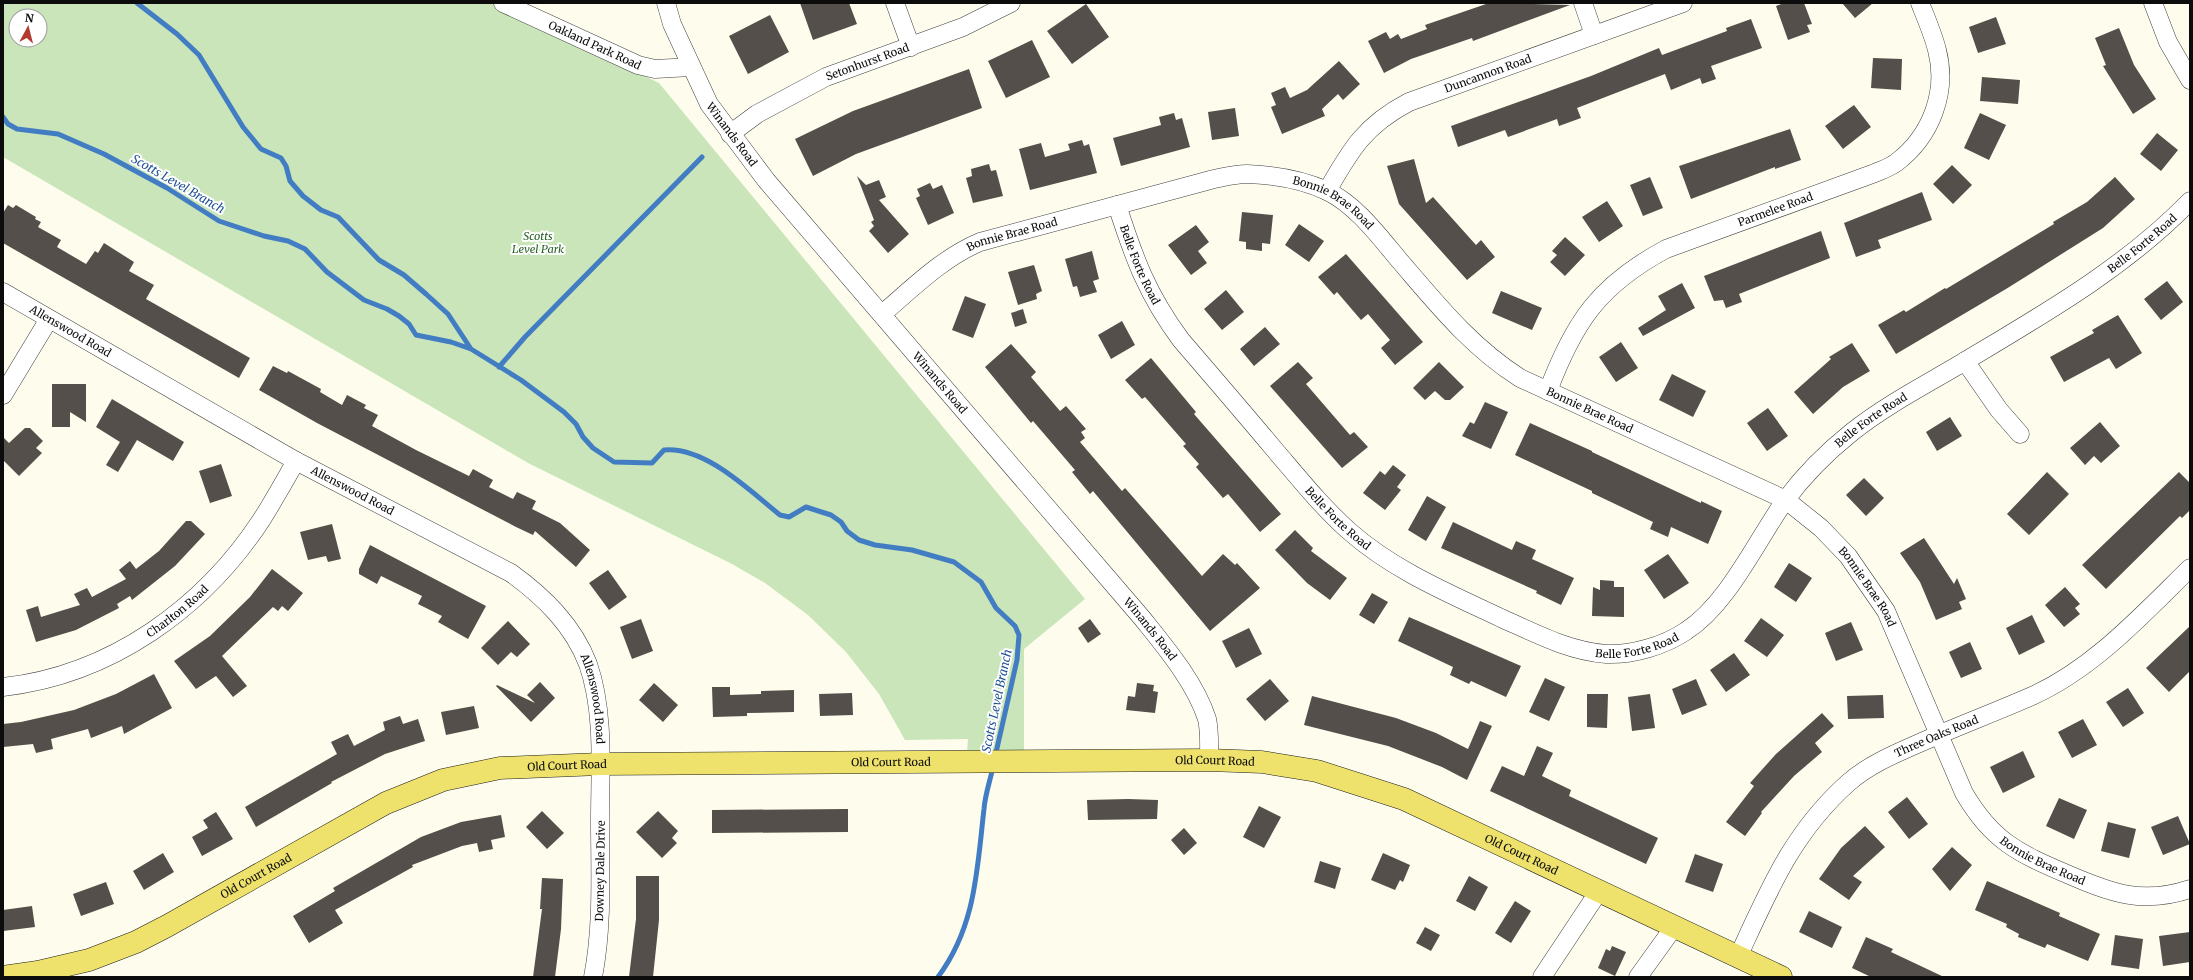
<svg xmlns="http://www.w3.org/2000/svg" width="2193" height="980" font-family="Merriweather,serif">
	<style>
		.green { fill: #cae5b9; fill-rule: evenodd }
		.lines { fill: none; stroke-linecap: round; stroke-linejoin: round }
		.stream { stroke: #427dc3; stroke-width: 5 }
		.building { fill: #544f4a }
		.minor-casing { stroke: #3f3f3f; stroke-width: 19 }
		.major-casing { stroke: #1d1d1d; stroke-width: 23 }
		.minor { stroke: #fff; stroke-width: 18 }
		.major { stroke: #eee16c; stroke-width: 22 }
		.labels { text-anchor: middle; stroke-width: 4; stroke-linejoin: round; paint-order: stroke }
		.street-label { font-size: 11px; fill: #0c0c0c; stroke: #fff }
		.park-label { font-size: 11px; font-style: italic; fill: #265f22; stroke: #fff }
		.water-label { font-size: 12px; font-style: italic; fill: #1f5195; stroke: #fff }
	</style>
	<rect width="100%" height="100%" fill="#fefded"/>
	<!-- green -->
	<path class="green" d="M3 3H495L659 83 1085 599 1024 649V752H967L968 739 905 740 879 694 846 652 808 615 765 583 732 564 528 463 3 157ZM16 16H40V40H16Z"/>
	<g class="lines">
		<!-- stream -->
		<path class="stream" d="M137 3 177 34 199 55 243 127 261 149 281 158 286 166 290 181 303 196 321 210 338 217 379 260 404 275 426 294 448 314 471 349
			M3 117 8 124 17 129 58 134 104 154 167 188 219 221 264 236 288 241 305 249 327 272 364 300 387 309 399 316 409 324 416 335 451 342 471 349 521 380 564 412 576 424 583 437 593 448 614 462 652 463 664 450C705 446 750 491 780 515L789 517 806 507 831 515 841 522 847 531 859 540 875 545 912 550 954 562 981 582 996 608 1015 626 1019 635 1017 660 995 757
			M499 367 525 337 702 157
			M938 977C976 926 977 869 984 809 985 795 990 781 993 767"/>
	</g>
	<!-- building -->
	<path class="building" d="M800 3H849L857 24 813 40Z
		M1489 3 1570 5 1473 41 1472 38 1411 59 1384 73 1368 41 1386 32 1390 39 1398 34 1401 39 1427 29 1425 25Z
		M1784 3H1804L1812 24 1807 25 1810 32 1788 40 1776 6Z
		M1842 3H1873L1855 18Z
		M1086 4 1109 37 1072 64 1047 31Z
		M770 15 789 52 748 74 729 36Z
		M1996 17 2006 44 1978 53 1969 27Z
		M1751 19 1762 48 1711 66 1716 79 1702 84 1700 78 1671 90 1665 74 1577 108 1581 118 1559 126 1557 119 1508 137 1505 130 1458 147 1451 126 1591 76 1659 48 1662 55 1727 31 1726 28Z
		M2119 28 2134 65 2156 99 2133 114 2103 66 2106 65 2095 38Z
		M1032 40 1050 77 1006 98 988 61Z
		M1873 58 1902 59 1901 90 1871 88Z
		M1339 61 1360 84 1343 100 1338 94 1322 109 1325 116 1282 134 1271 107 1276 105 1271 93 1285 87 1290 98 1307 90Z
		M969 69 982 108 856 154 813 176 795 139 853 111Z
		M1982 77 2020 80 2018 104 1980 101Z
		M1854 105 1871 127 1843 149 1825 126Z
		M1235 108 1239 136 1212 140 1208 112Z
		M1174 113 1176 120 1182 118 1190 147 1121 166 1113 138 1161 125 1159 117Z
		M1980 113 2006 125 1989 160 1964 148Z
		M1790 129 1801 160 1775 169V167L1691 199 1679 166Z
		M2157 133 2178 150 2161 171 2140 154Z
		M1082 140 1084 146 1089 144 1097 173 1030 190 1019 149 1041 143 1045 157 1070 150 1068 144Z
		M1414 159 1426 203 1433 197 1476 245 1481 240 1495 257 1467 280 1399 204 1387 166Z
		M989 164 991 171 996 170 1003 196 973 203 966 178 972 176 971 169Z
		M1952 165 1972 185 1953 204 1933 184Z
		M857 176 866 185 879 180 886 197 879 200 909 234 888 253 869 231 874 226 871 222 874 220Z
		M1650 177 1663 208 1643 216 1630 185Z
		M2115 177 2135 199 2103 228 2006 289 1896 354 1878 325 1904 310 1906 312 1945 288 1946 289 2054 224 2053 222 2087 202Z
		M930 183 933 189 942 185 954 213 928 225 916 198 920 196 917 189Z
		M1922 192 1932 220 1878 240 1881 248 1856 257 1844 223Z
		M1607 201 1623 226 1599 242 1582 217Z
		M8 205 13 208 16 205 36 217 35 219 41 222 38 227 61 240 57 247 86 264 95 251 98 253 104 243 134 262 129 271 154 285 146 299 250 358 239 378 3 243V213Z
		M1242 212 1273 215 1270 244 1262 243V251L1246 249V242L1239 241Z
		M1299 224 1324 241 1309 262 1285 245Z
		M1196 225 1209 242 1198 251 1207 263 1191 275 1168 245Z
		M1821 231 1830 258 1739 294 1742 302 1726 308 1723 300 1714 301 1704 276Z
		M1565 237 1585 255 1565 276 1550 262 1557 255 1552 251Z
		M1092 251 1099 279 1093 281 1097 292 1080 297 1077 286 1073 287 1065 259Z
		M1346 254 1423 342 1395 365 1381 348 1390 340 1368 314 1361 320 1337 292 1334 295 1318 277Z
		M1034 265 1042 291 1036 294 1037 299 1018 305 1008 272Z
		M2167 281 2183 302 2161 320 2144 299Z
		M1682 283 1695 308 1643 336 1638 328 1666 310 1658 296Z
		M1226 290 1244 312 1222 330 1204 309Z
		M1501 291 1542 308 1532 330 1492 313Z
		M965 296 986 304 973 338 952 330Z
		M1023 309 1027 323 1015 327 1011 313Z
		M2118 315 2142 353 2116 369 2109 358 2064 382 2050 357 2094 333 2092 330Z
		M1122 321 1135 345 1111 359 1098 335Z
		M1265 327 1280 344 1254 366 1240 349Z
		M1621 342 1638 368 1616 382 1599 357Z
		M1852 343 1870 371 1843 387 1813 414 1794 392 1831 359 1829 357Z
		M1011 344 1036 372 1031 377 1060 411 1066 406 1086 429 1081 432 1085 438 1080 442 1122 491 1125 488 1202 576 1223 554 1235 565 1237 563 1260 588 1210 631 1093 491 1090 494 1072 472 1075 470 1033 421 1031 423 985 367Z
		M1151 358 1196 412 1194 414 1281 514 1260 532 1228 494 1223 498 1196 467 1199 464 1183 446 1186 444 1145 397 1142 399 1125 380Z
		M1298 362 1313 378 1306 384 1350 435 1354 432 1368 447 1342 468 1270 386Z
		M1439 362 1464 387 1450 400H1445L1435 391 1425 400 1413 388Z
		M273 366 287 373 288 371 321 389 320 392 342 405 347 395 366 405 364 408 378 415 372 426 416 450 469 476 473 469 493 480 489 487 513 499 517 492 536 501 532 509 560 523 590 550 576 567 535 531 533 535 516 527 317 423 259 390Z
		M1672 374 1706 391 1693 417 1659 400Z
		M52 384H86V422L70 412V427H52Z
		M112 399 184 442 173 461 137 440 118 472 106 465 120 442 96 427Z
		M1485 402 1508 412 1491 449 1462 436 1470 422 1474 424Z
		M1768 408 1788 436 1767 451 1747 423Z
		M1950 417 1962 436 1937 451 1926 432Z
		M2100 422 2120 446 2101 463 2094 456 2085 465 2070 448Z
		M1530 423 1592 451V452L1701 503V501L1722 511 1708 544 1671 527 1668 537 1650 529 1653 522 1592 493V491L1515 455Z
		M25 428H30L43 441 36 448 42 453 19 476 3 460V437L9 443Z
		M221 464 232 496 210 503 199 471Z
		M1393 465 1406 475 1397 487 1401 490 1385 510 1363 493 1380 471 1385 475Z
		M2047 472 2069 494 2029 535 2007 514Z
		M2179 472 2190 483V510L2182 518 2180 516 2106 589 2082 565Z
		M1864 478 1884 498 1866 516 1846 495Z
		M1427 496 1446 507 1426 541 1408 530Z
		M186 521H191L205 534 175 566 132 600 130 596 117 604 119 608 76 630 36 642 26 610 38 606 41 617 80 605 74 594 87 588 92 597 126 579 119 570 130 561 136 569 159 551Z
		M1453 522 1512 550 1516 541 1536 550 1532 559 1574 578 1561 605 1536 593 1537 591 1441 548Z
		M332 524 341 559 328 562 326 556 308 560 300 532Z
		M1295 530 1313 548 1311 551 1347 578 1330 600 1307 583 1275 550Z
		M1924 538 1954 584 1957 578 1966 599 1959 602 1962 609 1936 620 1920 582 1900 553Z
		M370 545 486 606 468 639 438 622 442 616 418 604 422 596 381 576 377 584 359 574V569Z
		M1668 554 1689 583 1664 599 1644 570Z
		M1789 563 1812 578 1796 602 1774 587Z
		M272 569 303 593 288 611 282 606 278 611 273 607 222 656 247 686 233 697 216 676 196 689 174 661 210 636 250 597Z
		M608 570 627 597 609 610 589 583Z
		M1600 580 1614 581V587H1624V617L1592 616 1593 587 1600 590Z
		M2065 587 2080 604 2075 608 2080 614 2064 627 2045 605Z
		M1372 593 1388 602 1374 624 1359 615Z
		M2032 615 2045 642 2019 655 2006 628Z
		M1409 617 1521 666 1506 697 1471 681 1469 684 1450 675 1453 667 1398 641Z
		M1761 618 1784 635 1767 657 1744 641Z
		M641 619 653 651 632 659 620 627Z
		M1090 619 1101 634 1088 643 1078 628Z
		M508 621 530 644 517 657 511 652 498 665 481 648Z
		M1851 622 1863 650 1836 661 1825 633Z
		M2190 626V671L2169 692 2146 668Z
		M1249 628 1262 654 1236 668 1222 641Z
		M1970 642 1982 669 1961 678 1949 652Z
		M1734 653 1750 675 1726 692 1710 670Z
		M154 674 172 708 124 734 122 726 91 738 88 729 51 739 53 749 36 753 33 744 3 747V724L21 722 74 710 116 694Z
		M1545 678 1565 687 1549 721 1529 712Z
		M1270 679 1289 701 1265 721 1246 699Z
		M1696 679 1707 705 1682 715 1672 689Z
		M540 682 555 698 531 722 496 686 497 685 535 703 527 695Z
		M654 683 678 705 663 722 639 700Z
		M1137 683 1154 685 1153 691 1158 692 1155 713 1126 710 1128 696 1135 697Z
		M712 687H730V695L761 694V691L794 690V712L747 713V716L713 717Z
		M2128 688 2144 713 2123 727 2106 702Z
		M852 693 853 715 820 716 819 694Z
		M1587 694H1608L1607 728 1587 727Z
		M1650 694 1655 728 1632 731 1628 697Z
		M1883 695 1884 718 1848 719 1847 696Z
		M1312 696 1396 718 1436 733 1468 749 1480 721 1492 726 1467 780 1442 767 1388 746 1304 725Z
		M474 706 479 728 446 735 441 712Z
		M1822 713 1834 726 1815 743 1822 752 1794 776 1761 812 1762 813 1745 836 1726 822 1754 786 1750 783 1776 754Z
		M400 716 403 724 418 719 425 741 385 754 331 782 332 783 256 827 245 807 337 754 331 742 348 734 354 746 385 730 383 722Z
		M2083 719 2097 745 2072 758 2058 732Z
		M1537 746 1553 753 1542 776 1571 790 1569 796 1658 838 1646 864 1490 791 1502 766 1524 776Z
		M2023 751 2035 777 2003 793 1990 767Z
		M1907 797 1928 824 1909 839 1888 812Z
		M2059 798 2087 810 2074 839 2046 826Z
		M1128 799 1158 800 1157 819 1088 820 1087 800Z
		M1259 806 1281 817 1264 848 1243 837Z
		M848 809V832L712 833V810Z
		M542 811 564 833 547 849 526 827Z
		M658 811 678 831 672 838 677 843 662 858 636 832Z
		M216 812 233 839 202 856 192 837 208 828 203 820Z
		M501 815 505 837 491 840 493 849 479 852 477 843 462 846 412 865 413 867 335 910 343 923 309 943 293 916 335 891 333 888 421 837 461 822Z
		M2178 816 2190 844 2163 855 2151 827Z
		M2108 822 2136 829 2129 858 2101 851Z
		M1865 826 1885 847 1853 876 1862 882 1849 900 1819 879 1841 848Z
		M1184 828 1197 843 1184 855 1171 840Z
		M1952 847 1972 865 1950 891 1932 869Z
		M163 853 174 872 144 890 133 871Z
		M1383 853 1410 865 1403 882 1400 880 1395 890 1371 880Z
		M1695 854 1723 864 1713 892 1685 882Z
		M1320 861 1341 868 1335 889 1314 882Z
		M636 876H659V920L653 977H629L636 919Z
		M1469 876 1488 887 1475 911 1456 901Z
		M542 878 563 879 561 929 555 977H533L542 909H540Z
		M1987 881 2060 913 2059 916 2100 934 2088 961 2047 944 2045 948 2018 937 2019 934 2006 927 2007 924 1975 910Z
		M106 882 114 904 81 916 73 894Z
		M1515 901 1531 911 1511 943 1495 933Z
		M32 906 35 927 3 931V910Z
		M1809 911 1842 927 1832 948 1799 932Z
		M1425 927 1440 935 1431 951 1416 943Z
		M2190 932V962L2163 966 2159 936Z
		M2115 935 2143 939 2139 969 2111 965Z
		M1866 937 1893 949 1891 952 1944 977H1871L1852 968Z
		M1612 946 1626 952 1615 976 1598 968 1606 949 1610 951Z"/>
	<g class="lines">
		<defs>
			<g id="minor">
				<path id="s1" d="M503 3 638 65 655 69 691 67"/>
				<path id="s2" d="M666 3 672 24 709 104 766 180 1142 618C1166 648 1195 682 1207 719 1210 732 1209 747 1209 760"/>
				<path d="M895 3 911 47"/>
				<path d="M1583 3 1594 35"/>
				<path d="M2153 3 2168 42 2190 80"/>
				<path id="s3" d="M730 134 757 114 826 77 963 27 1011 3"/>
				<path id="s4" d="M1327 191C1351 149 1365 125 1409 102L1683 3"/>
				<path id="s5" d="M1117 205C1134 258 1147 294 1181 340 1212 376 1243 412 1274 449 1298 477 1321 506 1349 531 1393 570 1448 593 1501 618 1535 633 1568 651 1606 654 1632 655 1664 646 1686 631 1727 605 1756 542 1784 502 1803 476 1827 452 1852 432 1886 405 1925 385 1962 363 2042 315 2125 268 2190 201"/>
				<path id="s6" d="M3 292 296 461 511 573C544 597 573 625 588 664 605 713 600 770 600 820 600 872 603 926 593 977"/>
				<path id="s7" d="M882 314C913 288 942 258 980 242L1214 179C1224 177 1236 174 1247 174 1273 175 1303 180 1327 191 1356 205 1379 236 1399 260 1437 304 1470 346 1520 378L1786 500 1821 528 1848 556 1886 611 1964 793C1992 841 2018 853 2067 874 2111 893 2142 905 2190 889"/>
				<path d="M1965 361 1999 410 2020 434"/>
				<path id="s8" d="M1548 391C1574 322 1599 285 1666 249L1875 173C1882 170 1891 167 1897 162 1931 136 1948 92 1937 50 1933 34 1926 18 1920 3"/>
				<path d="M3 395 49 319"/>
				<path id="s9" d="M3 687C111 675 204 608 262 519 274 500 285 480 296 461"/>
				<path id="s10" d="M1738 957C1769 890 1792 833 1848 783 1867 766 1892 755 1915 745 1953 728 1993 713 2032 696 2094 668 2142 615 2190 568"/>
				<path d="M1542 977 1599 891"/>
				<path d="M1638 977 1674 927"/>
			</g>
			<g id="major">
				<path id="s11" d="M3 977 38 972 89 960 136 942 167 926 386 803 443 780 500 768 600 764 1209 760 1262 762 1317 771 1404 799 1781 977"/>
			</g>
		</defs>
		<!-- minor casing -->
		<use href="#minor" class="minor-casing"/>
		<!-- major casing -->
		<use href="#major" class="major-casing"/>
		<!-- minor -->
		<use href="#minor" class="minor"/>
		<!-- major -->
		<use href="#major" class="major"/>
	</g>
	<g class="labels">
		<!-- street labels -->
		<g class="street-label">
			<text dy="4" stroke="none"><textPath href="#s1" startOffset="101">Oakland Park Road</textPath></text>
			<text dy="4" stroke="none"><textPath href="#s3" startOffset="156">Setonhurst Road</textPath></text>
			<text dy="4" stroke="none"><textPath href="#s4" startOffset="207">Duncannon Road</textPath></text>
			<text dy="4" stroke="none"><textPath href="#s2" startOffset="148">Winands Road</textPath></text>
			<text dy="4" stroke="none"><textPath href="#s7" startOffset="491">Bonnie Brae Road</textPath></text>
			<text dy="4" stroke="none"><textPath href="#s8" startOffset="306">Parmelee Road</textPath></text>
			<text dy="4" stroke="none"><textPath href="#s7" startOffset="155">Bonnie Brae Road</textPath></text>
			<text dy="4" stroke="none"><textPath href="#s5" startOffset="1384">Belle Forte Road</textPath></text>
			<text dy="4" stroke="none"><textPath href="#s5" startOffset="64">Belle Forte Road</textPath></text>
			<text dy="4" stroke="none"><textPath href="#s6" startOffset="78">Allenswood Road</textPath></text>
			<text dy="4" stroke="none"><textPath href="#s2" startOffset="472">Winands Road</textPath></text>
			<text dy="4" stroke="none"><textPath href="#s7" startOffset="827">Bonnie Brae Road</textPath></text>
			<text dy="4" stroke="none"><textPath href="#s5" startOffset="1060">Belle Forte Road</textPath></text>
			<text dy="4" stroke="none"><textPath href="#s6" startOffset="402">Allenswood Road</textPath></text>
			<text dy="4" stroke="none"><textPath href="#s5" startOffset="388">Belle Forte Road</textPath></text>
			<text dy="4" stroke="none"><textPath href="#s7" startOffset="1163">Bonnie Brae Road</textPath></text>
			<text dy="4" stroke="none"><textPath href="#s9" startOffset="193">Charlton Road</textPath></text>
			<text dy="4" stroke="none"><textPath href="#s2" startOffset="796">Winands Road</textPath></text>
			<text dy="4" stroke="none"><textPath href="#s5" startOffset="724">Belle Forte Road</textPath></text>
			<text dy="4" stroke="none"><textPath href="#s6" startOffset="737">Allenswood Road</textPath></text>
			<text dy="4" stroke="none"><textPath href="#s10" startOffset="308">Three Oaks Road</textPath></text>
			<text dy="4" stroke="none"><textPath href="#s11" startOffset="935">Old Court Road</textPath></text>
			<text dy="4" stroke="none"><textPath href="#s11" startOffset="1259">Old Court Road</textPath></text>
			<text dy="4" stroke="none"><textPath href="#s11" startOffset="611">Old Court Road</textPath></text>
			<text dy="4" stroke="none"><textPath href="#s11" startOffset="1583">Old Court Road</textPath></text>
			<text dy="4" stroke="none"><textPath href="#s7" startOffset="1498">Bonnie Brae Road</textPath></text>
			<text transform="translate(600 871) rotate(-89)" y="4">Downey Dale Drive</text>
			<text dy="4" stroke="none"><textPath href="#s11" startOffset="275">Old Court Road</textPath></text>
		</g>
		<!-- park labels -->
		<g class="park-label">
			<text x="538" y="240">Scotts<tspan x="538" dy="13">Level Park</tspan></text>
		</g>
		<!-- water labels -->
		<g class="water-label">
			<text transform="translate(178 184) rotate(30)" y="4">Scotts Level Branch</text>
			<text transform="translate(997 701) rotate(-78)" y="4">Scotts Level Branch</text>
		</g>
	</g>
	<!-- border -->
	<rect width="2193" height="980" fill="none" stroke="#0c0c0c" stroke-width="8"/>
	<!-- north arrow -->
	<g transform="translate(28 28) rotate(7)"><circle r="19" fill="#ffffff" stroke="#9e9e9e"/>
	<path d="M0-3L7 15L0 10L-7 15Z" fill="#b23b2f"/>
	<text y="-6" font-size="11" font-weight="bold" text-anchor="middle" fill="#0c0c0c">N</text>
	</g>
</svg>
